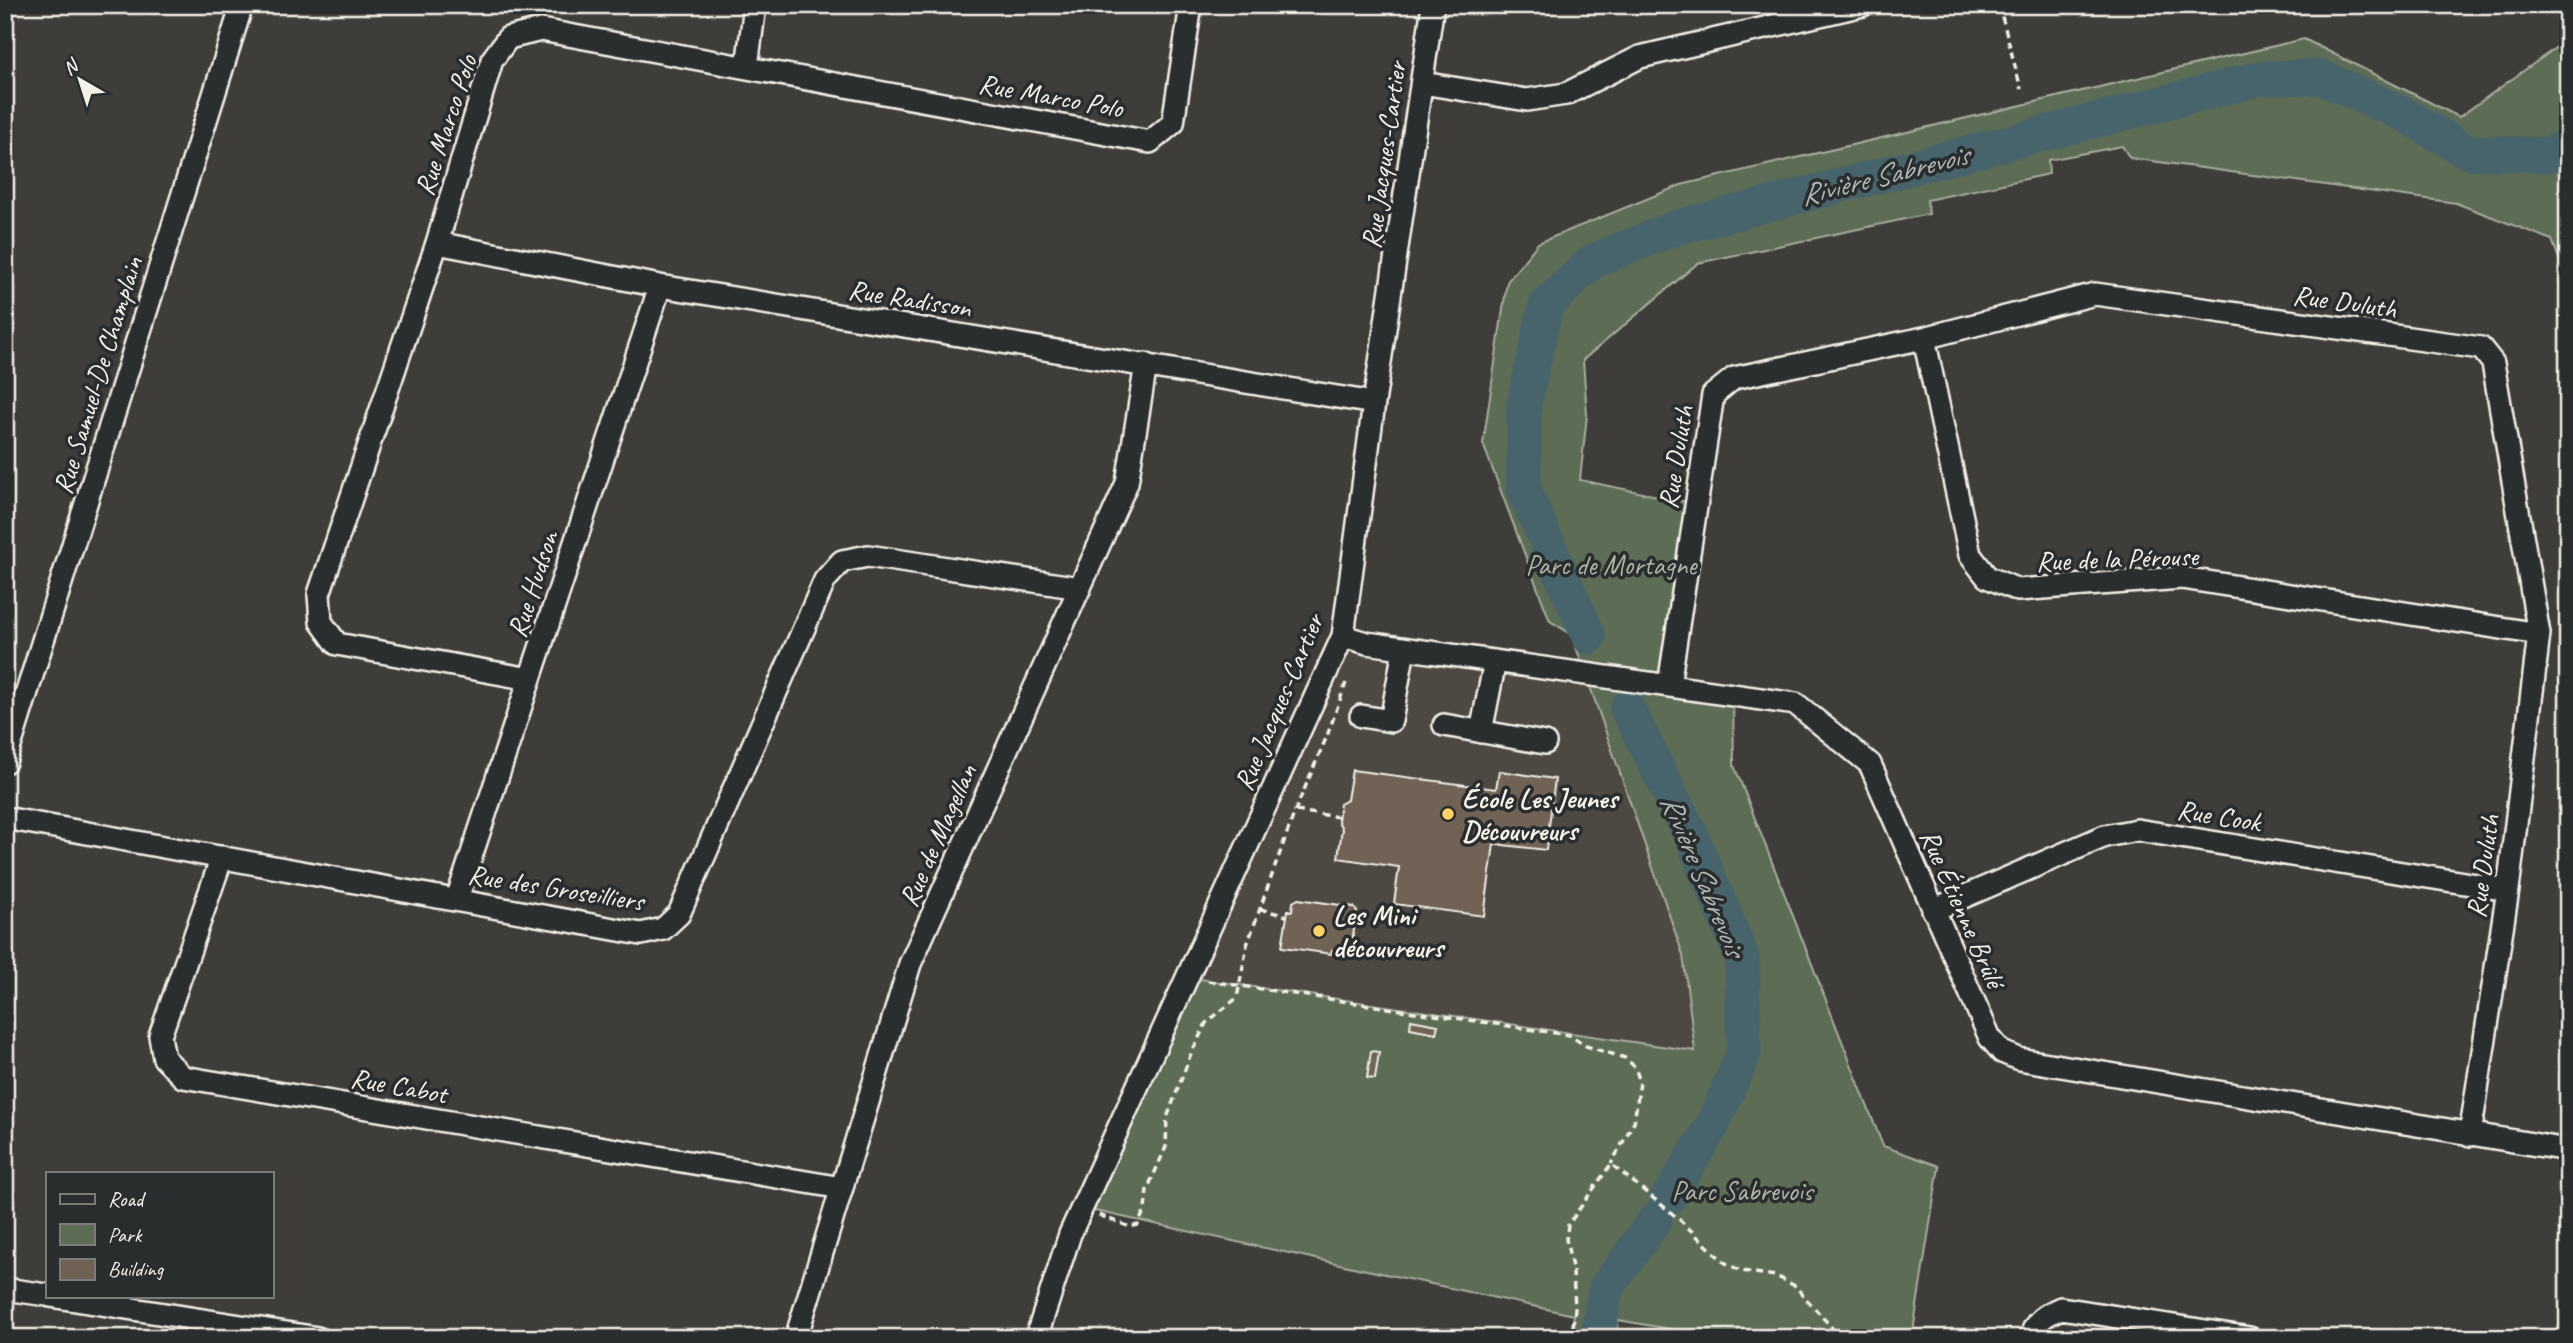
<svg xmlns="http://www.w3.org/2000/svg" width="2573" height="1343" font-family="Caveat,sans-serif">
	<style>
		.built { fill: #4d4842 }
		.green { fill: #5c6c55; stroke: #a8ae9e; stroke-width: 2 }
		.lines { fill: none; stroke-linecap: round; stroke-linejoin: round }
		.river { stroke: #47636c; stroke-width: 35 }
		.building { fill: #6f6255; stroke: #f4f1e8; stroke-width: 2 }
		.minor-casing { stroke: #f4f1e8; stroke-width: 26 }
		.path { stroke: #f4f1e8; stroke-width: 3.5; stroke-dasharray: 7 5; stroke-linecap: butt }
		.minor { stroke: #2a2d2e; stroke-width: 21 }
		.poi-dot { fill: #ffd166; stroke: #2a2d2e; stroke-width: 2.5 }
		.labels { text-anchor: middle; stroke-width: 7; stroke-linejoin: round; paint-order: stroke }
		.street-label { font-size: 28px; fill: #f4f1e8; stroke: #2a2d2e }
		.park-label { font-size: 28px; fill: #b0b5a6; stroke: #2a2d2e }
		.poi-label { font-size: 28px; font-weight: bold; fill: #f4f1e8; stroke: #2a2d2e; text-anchor: start }
		.water-label { font-size: 30px; font-style: italic; fill: #afb8b6; stroke: #2a2d2e }
	</style>
	<rect width="100%" height="100%" fill="#3f3d3a"/>
	<filter id="ink" filterUnits="userSpaceOnUse"><feTurbulence type="fractalNoise" baseFrequency=".0143" numOctaves="2"/><feDisplacementMap in="SourceGraphic" scale="14" xChannelSelector="R" yChannelSelector="G"/><feConvolveMatrix kernelMatrix="1 2 1 2 8 2 1 2 1" color-interpolation-filters="sRGB"/></filter>
	<g filter="url(#ink)">
		<!-- built -->
		<path class="built" d="M1343 636 1585 672 1683 955 1696 1051 1186 977Z"/>
		<!-- green -->
		<path class="green" d="M2304 39 2459 117 2568 39V283L2552 240 2456 203 2130 158 2122 146 2048 160 2049 174 1927 200 1929 214 1698 263 1583 360 1587 415 1580 480 1696 504 1669 685 1733 697 1734 765 1883 1146 1939 1166 1912 1338H1721L1618 1320 1616 1338H1570L1574 1315 1081 1208 1186 977 1695 1051 1683 955 1585 672 1571 634 1550 621 1483 444 1507 282 1538 243 1681 185Z"/>
		<g class="lines">
			<!-- river -->
			<path class="river" d="M1589 637 1524 491V405L1546 305 1593 261 1675 228 2261 78 2321 77 2407 116 2468 152 2547 155 2568 146
				M1627 708 1691 835 1742 957 1744 1053 1712 1126 1667 1200
				M1598 1338 1605 1290 1655 1220"/>
		</g>
		<!-- building -->
		<path class="building" d="M1352 770 1496 789 1499 771 1555 779 1546 850 1494 844 1484 916 1394 904 1399 867 1338 858 1342 829 1338 821 1340 804 1347 800Z
			M1298 899 1354 907 1357 912 1350 953 1332 950 1331 954 1282 947 1288 910 1292 911 1293 902Z
			M1411 1020 1438 1025 1436 1033 1410 1028Z
			M1371 1051 1379 1052 1375 1079 1367 1078Z"/>
		<g class="lines">
			<defs>
				<path id="minor" d="M747 67 755 5
					M1422 83 1527 100 1566 94 1640 57 1863 5
					M437 243 660 286 1374 403
					M1924 338 1970 555 1987 577 2018 590 2182 578 2539 634
					M1343 636 1367 643 1796 704 1870 764 1990 1038 2002 1052 2019 1059 2568 1150
					M530 679 337 644 321 622 319 594 437 243 492 60 508 38 541 30 1150 142 1173 123 1191 5
					M1669 685 1713 395 1734 378 1924 338 2095 294 2481 348 2493 363 2539 634 2508 890 2470 1135
					M1361 716 1391 721 1404 649
					M1444 725 1545 743
					M1481 732 1495 661
					M5 762 242 5
					M5 818 641 934 663 929 679 914 825 580 842 561 868 556 1080 588
					M222 857 160 1036 164 1058 183 1077 842 1188
					M457 899 660 286
					M1933 910 2105 836 2137 830 2508 890
					M5 1289 47 1295
					M50 1296 318 1338
					M796 1338 910 964 1127 483 1146 364
					M1036 1338 1070 1234 1343 636 1374 403 1433 5
					M2031 1338C2033 1321 2047 1314 2061 1308L2250 1338"/>
			</defs>
			<!-- minor casing -->
			<use href="#minor" class="minor-casing"/>
			<!-- path -->
			<path class="path" d="M1999 5 2021 89
				M1296 811 1339 817
				M1260 909 1287 916
				M1208 981 1569 1035 1586 1046 1625 1058 1635 1067 1640 1082 1634 1122 1611 1164
				M1099 1215 1130 1227 1138 1225 1145 1209 1147 1190 1166 1147 1167 1118 1190 1056 1206 1023 1237 998 1247 945 1295 811 1327 736 1346 683
				M1572 1338 1575 1309 1573 1272 1566 1239 1568 1225 1611 1164 1679 1219 1724 1262 1741 1271 1776 1276 1795 1286 1841 1338"/>
			<!-- minor -->
			<use href="#minor" class="minor"/>
		</g>
	</g>
	<!-- markers -->
	<g class="poi-dot">
		<circle cx="1448" cy="814" r="7"/>
		<circle cx="1319" cy="931" r="7"/>
	</g>
	<g class="labels">
		<!-- street labels -->
		<g class="street-label">
			<text transform="translate(1051 95) rotate(10)" y="10">Rue Marco Polo</text>
			<text transform="translate(445 125) rotate(-72)" y="10">Rue Marco Polo</text>
			<text transform="translate(1383 155) rotate(-82)" y="10">Rue Jacques-Cartier</text>
			<text transform="translate(910 298) rotate(9)" y="10">Rue Radisson</text>
			<text transform="translate(2345 301) rotate(8)" y="10">Rue Duluth</text>
			<text transform="translate(97 375) rotate(-73)" y="10">Rue Samuel-De Champlain</text>
			<text transform="translate(1675 457) rotate(-81)" y="10">Rue Duluth</text>
			<text transform="translate(2117 558) rotate(-2)" y="10">Rue de la Pérouse</text>
			<text transform="translate(532 584) rotate(-72)" y="10">Rue Hudson</text>
			<text transform="translate(1278 702) rotate(-67)" y="10">Rue Jacques-Cartier</text>
			<text transform="translate(2219 815) rotate(9)" y="10">Rue Cook</text>
			<text transform="translate(937 835) rotate(-66)" y="10">Rue de Magellan</text>
			<text transform="translate(2482 866) rotate(-82)" y="10">Rue Duluth</text>
			<text transform="translate(556 887) rotate(9)" y="10">Rue des Groseilliers</text>
			<text transform="translate(1963 908) rotate(66)" y="10">Rue Étienne Brûlé</text>
			<text transform="translate(399 1085) rotate(10)" y="10">Rue Cabot</text>
		</g>
		<!-- park labels -->
		<g class="park-label">
			<text x="1611" y="574">Parc de Mortagne</text>
			<text x="1742" y="1200">Parc Sabrevois</text>
		</g>
		<!-- poi labels -->
		<g class="poi-label">
			<text x="1462" y="808">École Les Jeunes<tspan x="1462" dy="32">Découvreurs</tspan></text>
			<text x="1333" y="925">Les Mini<tspan x="1333" dy="32">découvreurs</tspan></text>
		</g>
		<!-- water labels -->
		<g class="water-label">
			<text transform="translate(1884 175) rotate(-14)" y="10">Rivière Sabrevois</text>
			<text transform="translate(1703 875) rotate(67)" y="10">Rivière Sabrevois</text>
		</g>
	</g>
	<!-- margin -->
	<rect width="2573" height="1343" fill="none" stroke="#2a2d2e" stroke-width="28"/>
	<rect x="14" y="14" width="2545" height="1315" fill="none" stroke="#f4f1e8" stroke-width="2.5" filter="url(#ink)"/>
	<!-- legend -->
	<rect x="46" y="1172" width="228" height="126" fill="#2a2d2e" stroke="#7b7b78" stroke-width="2"/>
	<rect x="60" y="1194" width="35" height="10" fill="#2a2d2e" stroke="#7b7b78" stroke-width="2"/>
	<text x="108" y="1206" font-size="21" fill="#f4f1e8">Road</text>
	<rect x="60" y="1224" width="35" height="21" fill="#5c6c55" stroke="#7b7b78" stroke-width="2"/>
	<text x="108" y="1242" font-size="21" fill="#f4f1e8">Park</text>
	<rect x="60" y="1259" width="35" height="21" fill="#6f6255" stroke="#7b7b78" stroke-width="2"/>
	<text x="108" y="1276" font-size="21" fill="#f4f1e8">Building</text>
	<!-- north arrow -->
	<g transform="translate(80 80) rotate(321)" stroke="#2a2d2e" stroke-width="5" paint-order="stroke">
	<path d="M0-5L12 26L0 18L-12 26Z" fill="#f4f1e8"/>
	<text y="-10" font-size="19" font-weight="bold" text-anchor="middle" fill="#f4f1e8">N</text>
	</g>
</svg>
